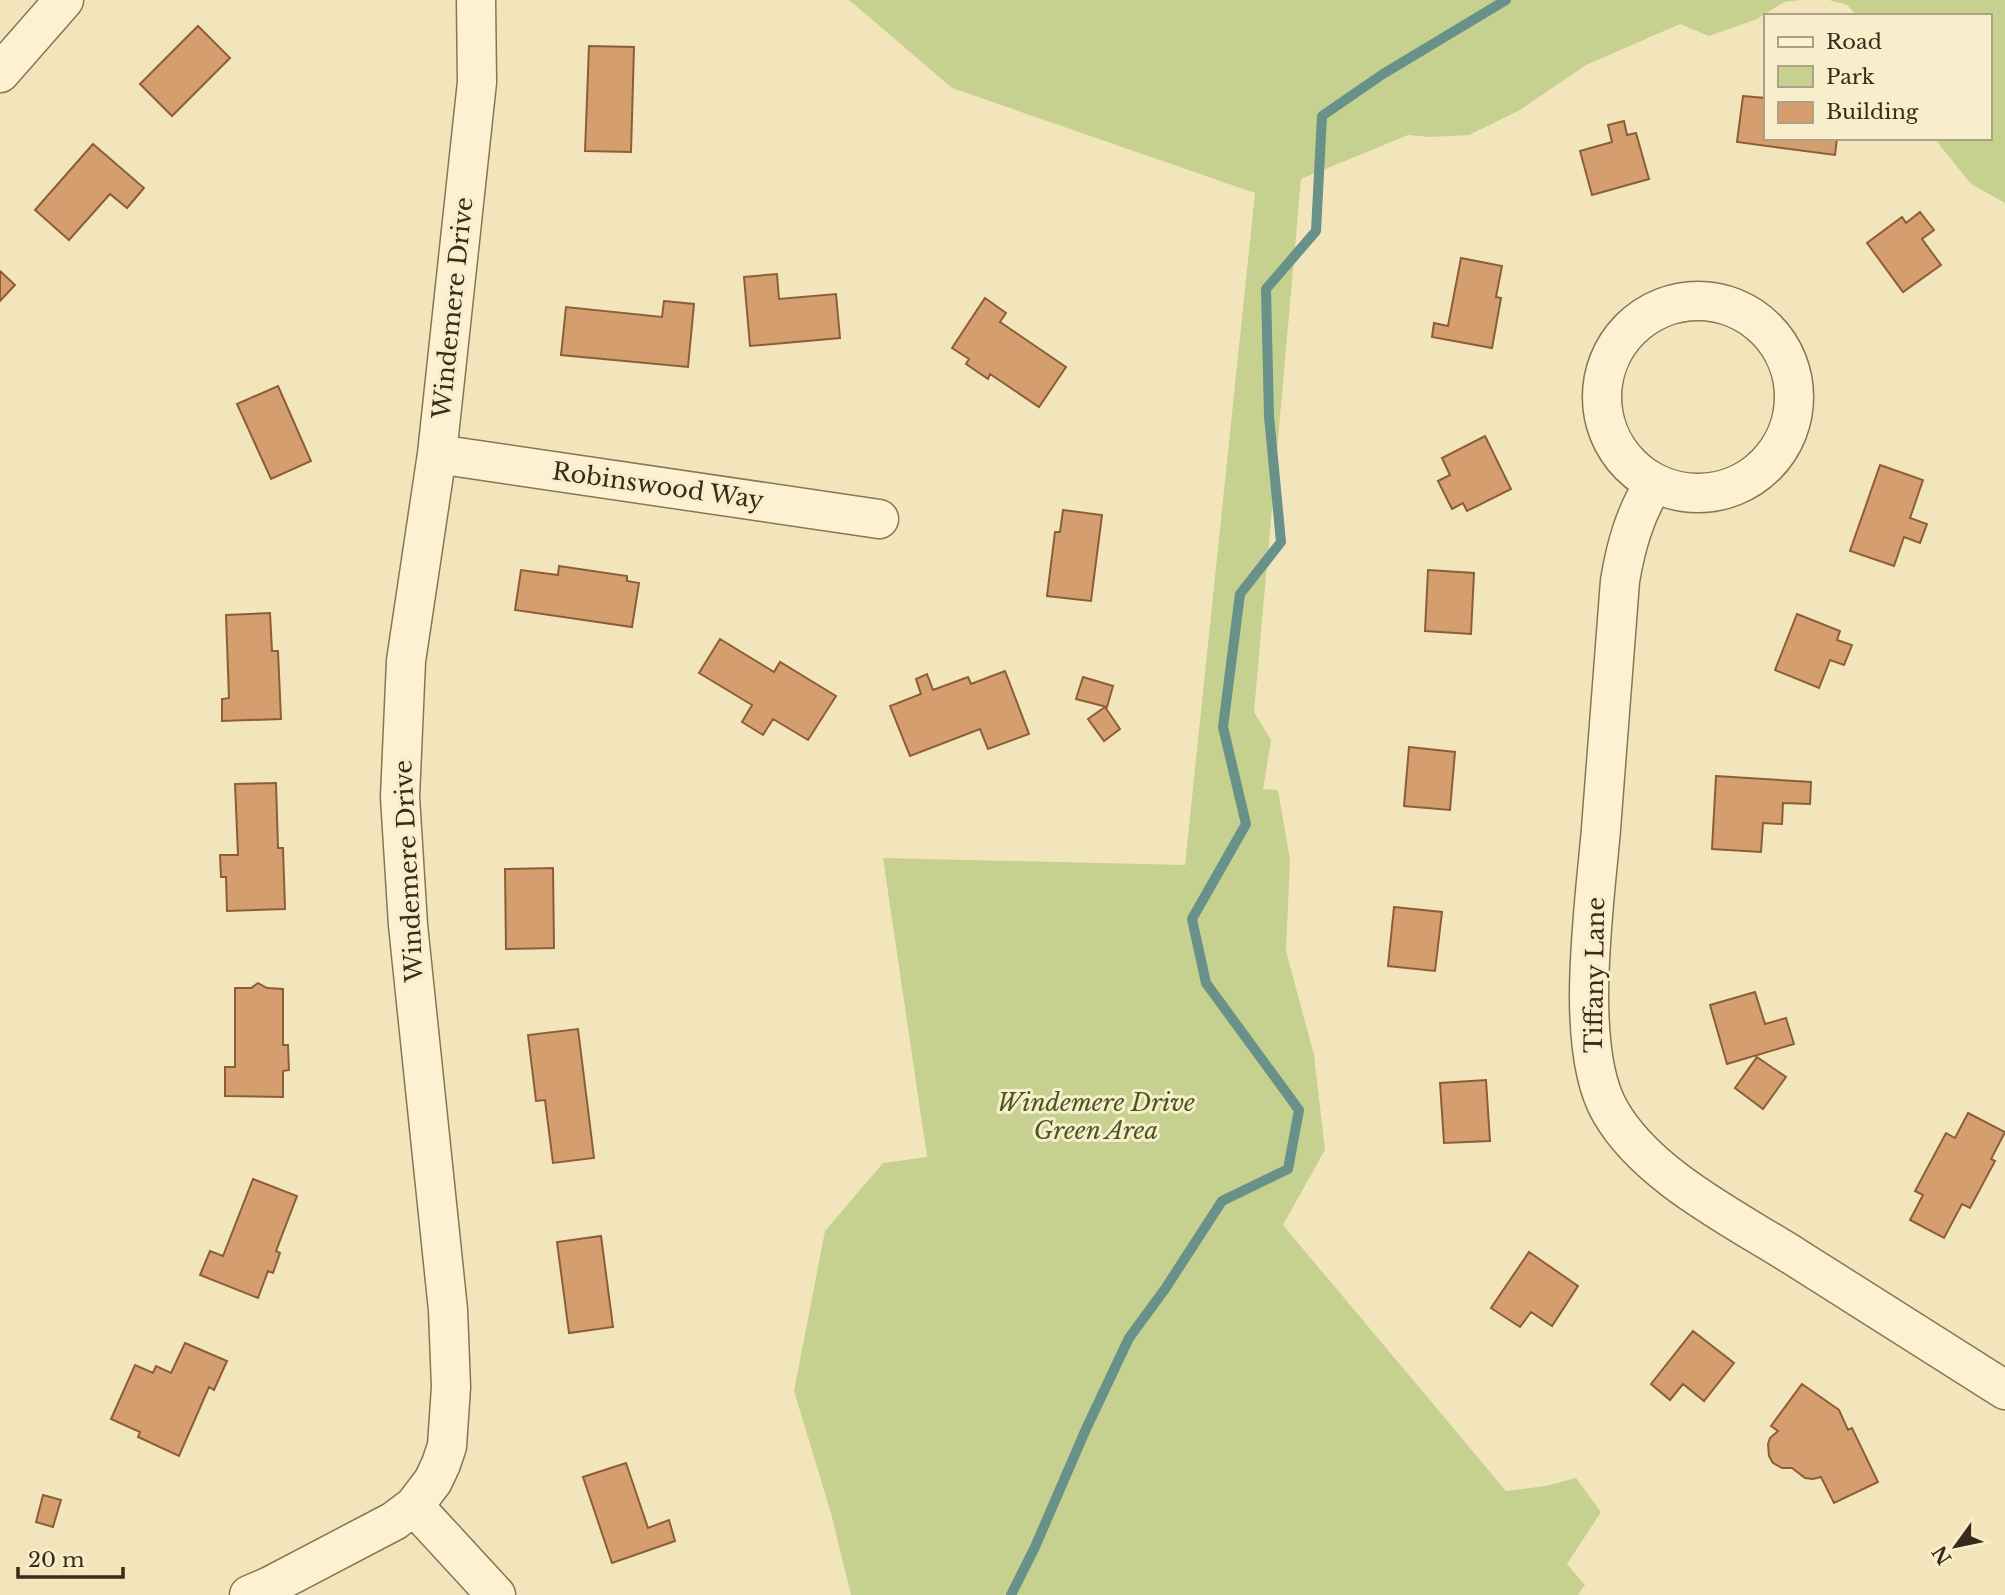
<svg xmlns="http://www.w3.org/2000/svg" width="2005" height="1595" font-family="'Libre Baskerville',serif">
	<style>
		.green { fill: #c6d18f }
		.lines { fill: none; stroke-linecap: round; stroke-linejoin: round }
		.stream { stroke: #679189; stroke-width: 10 }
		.building { fill: #d49e6e; stroke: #8c5e38; stroke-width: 2 }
		.minor-casing { stroke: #8b7454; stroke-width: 41 }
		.minor { stroke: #fcf1d0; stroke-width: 38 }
		.labels { text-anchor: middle; stroke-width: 6; stroke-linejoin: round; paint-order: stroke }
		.street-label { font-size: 24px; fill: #392b1a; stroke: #f9eecc }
		.park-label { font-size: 24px; font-style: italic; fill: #46571f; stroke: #f9eecc }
	</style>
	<rect width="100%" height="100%" fill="#f2e5bc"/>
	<!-- green -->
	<path class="green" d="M849 0H1801L1784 2 1757 19 1709 36 1680 24 1586 65 1520 110 1469 135 1429 137 1408 135 1301 179 1254 712 1271 740 1263 789 1278 790 1290 860 1286 951 1314 1055 1325 1150 1283 1225 1506 1491 1546 1486 1576 1478 1601 1512 1567 1564 1585 1585 1578 1595H851L831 1513 794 1391 825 1231 883 1163 927 1157 883 858 1185 865 1255 193 952 88Z
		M1829 0H2005V203L1971 184 1934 138H1989V16H1857L1847 5Z"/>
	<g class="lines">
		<!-- stream -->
		<path class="stream" d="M1011 1595 1035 1547 1086 1429 1129 1338 1165 1289 1222 1201 1288 1169 1299 1110 1206 983 1192 919 1246 824 1223 727 1240 594 1281 542 1269 416 1266 289 1316 231 1322 116 1383 74 1506 0"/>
	</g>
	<!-- building -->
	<path class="building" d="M198 26 230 58 172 116 140 84Z
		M589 46 634 47 631 152 585 151Z
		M1743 96 1765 98V138H1837L1835 155 1737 142Z
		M1624 121 1627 135 1636 133 1649 179 1592 195 1580 151 1612 142 1608 125Z
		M93 144 144 188 127 208 110 194 69 240 35 210Z
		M1920 212 1934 230 1922 239 1941 265 1903 292 1867 243 1902 217 1906 223Z
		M1461 258 1502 266 1496 297 1501 298 1492 348 1432 337 1434 323 1448 326Z
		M0 271 15 285 0 301Z
		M777 274 779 299 836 294 840 338 750 346 744 277Z
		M985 298 1006 313 1000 322 1066 367 1039 407 990 374 988 379 966 364 969 359 952 348Z
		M664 301 694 304 688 367 561 355 566 307 662 317Z
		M278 386 311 461 271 479 237 404Z
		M1485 436 1511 489 1467 511 1463 503 1452 509 1438 481 1450 475 1442 458Z
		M1880 465 1923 480 1910 518 1927 524 1920 543 1904 537 1894 566 1850 551Z
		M1063 510 1102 515 1091 601 1047 596 1055 532H1060Z
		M559 566 627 576V581L639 583 632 627 515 610 521 570 558 575Z
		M1428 570 1474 573 1471 634 1425 631Z
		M270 613 272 651H278L281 719 222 721V699L229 698 226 615Z
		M1797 614 1840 631 1837 640 1852 645 1844 665 1830 660 1819 688 1775 670Z
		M720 639 774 672 780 662 836 696 808 740 773 719 763 735 742 722 752 705 699 673Z
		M1005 671 1029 734 988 749 980 729 910 756 890 706 921 694 916 679 927 674 933 690 968 677 971 684Z
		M1083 677 1113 686 1107 707 1076 699Z
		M1105 707 1120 729 1104 741 1088 719Z
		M1409 747 1455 752 1450 810 1404 806Z
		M1716 776 1811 782 1810 804 1783 803 1782 824 1763 823 1761 852 1712 849Z
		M276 783 278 848H283L285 909 227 911 226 877H221L220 855H238L235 784Z
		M553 868 554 948 506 949 505 869Z
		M1394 907 1442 912 1435 971 1388 966Z
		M258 983 267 988 283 989V1045H288L289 1070 283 1071V1097L225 1096V1067H235V988H251Z
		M1755 992 1765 1024 1786 1018 1794 1044 1727 1064 1710 1005Z
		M578 1029 594 1158 553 1163 545 1100 536 1101 528 1035Z
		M1757 1057 1786 1077 1763 1109 1735 1088Z
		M1486 1080 1490 1141 1444 1143 1440 1083Z
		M1968 1113 2005 1132 1991 1159 1995 1161 1970 1208 1962 1204 1944 1238 1910 1220 1923 1195 1915 1191 1946 1133 1955 1138Z
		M253 1179 297 1196 276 1251 280 1253 273 1273 268 1271 258 1298 200 1275 210 1251 223 1256Z
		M601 1236 613 1327 569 1333 557 1242Z
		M1529 1252 1578 1286 1552 1326 1531 1312 1520 1327 1491 1308Z
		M1693 1331 1734 1363 1704 1401 1683 1384 1670 1400 1651 1384Z
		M185 1343 227 1361 214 1390 209 1387 179 1456 138 1437 140 1432 111 1419 135 1365 153 1373 156 1366 171 1373Z
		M1802 1384 1839 1410 1848 1430 1852 1428 1878 1482 1834 1503 1821 1477 1813 1479 1805 1478 1792 1468H1782L1773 1463 1769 1456 1768 1444 1770 1438 1778 1431 1771 1426Z
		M626 1463 648 1528 669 1520 675 1541 612 1563 583 1477Z
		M43 1495 61 1500 53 1527 36 1522Z"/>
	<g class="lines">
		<defs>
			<path id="minor" d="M0 73 64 0
				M1602 397a96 96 0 1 1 192 0a96 96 0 1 1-192 0Z
				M437 454 879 519
				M1654 483C1635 514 1626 545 1620 581 1613 663 1607 746 1601 829 1595 902 1573 1047 1610 1111 1646 1175 1733 1218 1795 1257 1865 1301 1935 1345 2005 1390
				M414 1506 496 1595
				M249 1595 270 1586 394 1521 414 1506 433 1481 441 1464 447 1446 451 1387 448 1310 408 925 400 797 406 661 437 454 477 82 476 0"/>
		</defs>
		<!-- minor casing -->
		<use href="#minor" class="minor-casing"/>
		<!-- minor -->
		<use href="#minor" class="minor"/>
	</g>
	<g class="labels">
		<!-- street labels -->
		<g class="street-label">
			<text transform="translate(453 308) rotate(-84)" y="8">Windemere Drive</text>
			<text transform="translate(658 486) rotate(8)" y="8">Robinswood Way</text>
			<text transform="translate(409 871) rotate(-93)" y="8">Windemere Drive</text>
			<text transform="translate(1595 975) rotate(-89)" y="8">Tiffany Lane</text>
		</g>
		<!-- park labels -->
		<g class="park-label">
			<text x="1096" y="1111">Windemere Drive<tspan x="1096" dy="28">Green Area</tspan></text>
		</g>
	</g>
	<!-- legend -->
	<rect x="1764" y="14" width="228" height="126" fill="#f9eecc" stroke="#aca085" stroke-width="2"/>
	<rect x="1778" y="37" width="35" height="10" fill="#fcf1d0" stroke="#aca085" stroke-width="2"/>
	<text x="1826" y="49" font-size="21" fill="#392b1a">Road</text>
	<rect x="1778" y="66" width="35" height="21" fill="#c6d18f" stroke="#aca085" stroke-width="2"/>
	<text x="1826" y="84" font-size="21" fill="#392b1a">Park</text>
	<rect x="1778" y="102" width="35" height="21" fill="#d49e6e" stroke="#aca085" stroke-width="2"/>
	<text x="1826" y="119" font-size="21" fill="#392b1a">Building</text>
	<!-- north arrow -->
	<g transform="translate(1956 1546) rotate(237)" stroke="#f9eecc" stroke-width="5" paint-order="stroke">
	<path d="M0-5L12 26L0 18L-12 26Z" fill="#392b1a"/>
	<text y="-10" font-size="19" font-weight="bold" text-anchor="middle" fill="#392b1a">N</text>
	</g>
	<!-- scale -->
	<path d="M18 1567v10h105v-10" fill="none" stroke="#392b1a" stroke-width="3.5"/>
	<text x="28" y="1567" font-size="21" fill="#392b1a" stroke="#f9eecc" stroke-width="5" paint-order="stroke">20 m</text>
</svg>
